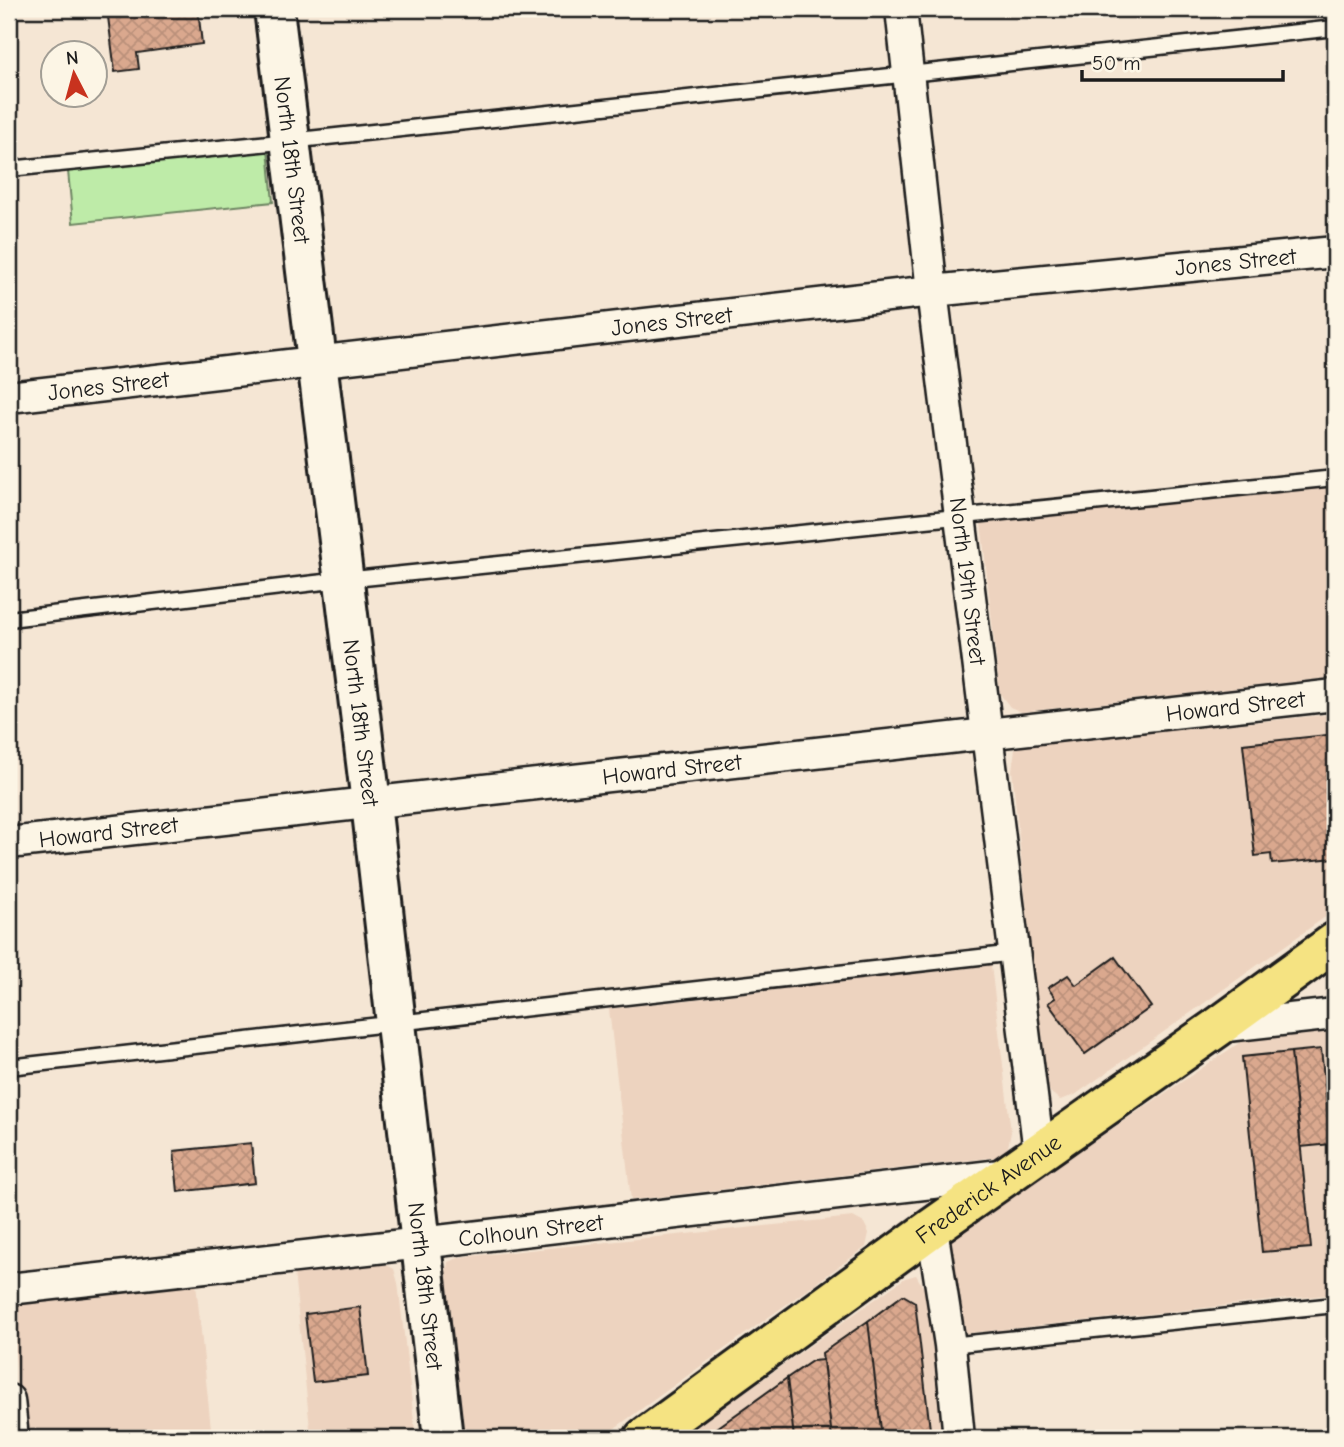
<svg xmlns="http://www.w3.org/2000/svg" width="1344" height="1447" font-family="'Comic Neue',sans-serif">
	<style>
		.built { fill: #edd3bf }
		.grass { fill: #beeba8; stroke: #6d8462; stroke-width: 2 }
		.building { fill: url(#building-cross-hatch); stroke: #1c1c1c; stroke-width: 2 }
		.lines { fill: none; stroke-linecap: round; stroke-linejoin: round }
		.lane-casing { stroke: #1c1c1c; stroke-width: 19 }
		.street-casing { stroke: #1c1c1c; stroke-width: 35 }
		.secondary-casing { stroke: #1c1c1c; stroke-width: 44 }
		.primary-casing { stroke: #1c1c1c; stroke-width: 44 }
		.lane { stroke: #fcf5e5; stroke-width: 14 }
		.street { stroke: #fcf5e5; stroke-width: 30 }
		.secondary { stroke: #fcf5e5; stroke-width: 38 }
		.primary { stroke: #f5e382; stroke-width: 38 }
		.labels { text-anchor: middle; stroke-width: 5; stroke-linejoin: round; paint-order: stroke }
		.street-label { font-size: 23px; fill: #1c1c1c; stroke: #fcf5e5 }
	</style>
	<defs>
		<pattern id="building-cross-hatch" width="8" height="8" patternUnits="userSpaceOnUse" patternTransform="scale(1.75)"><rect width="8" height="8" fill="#daa88e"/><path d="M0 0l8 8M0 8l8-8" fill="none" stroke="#ba907a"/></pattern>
	</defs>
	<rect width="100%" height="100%" fill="#f5e6d4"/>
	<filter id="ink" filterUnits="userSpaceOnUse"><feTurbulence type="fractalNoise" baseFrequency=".0143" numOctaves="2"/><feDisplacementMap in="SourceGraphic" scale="14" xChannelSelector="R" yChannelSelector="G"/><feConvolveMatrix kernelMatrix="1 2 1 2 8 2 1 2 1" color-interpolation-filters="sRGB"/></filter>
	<g filter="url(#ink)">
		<!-- built -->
		<path class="built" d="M1335 486V677L1022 712 1010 707 1000 694 981 522Z
			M1335 714V910L1075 1095 1060 1100 1050 1092 1044 1075 1012 770 1015 749 1031 744Z
			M991 965 1011 1132 1008 1147 997 1157 631 1200 609 1009Z
			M1333 1030 1335 1048V1294L960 1334 949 1252 952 1237 1242 1041 1260 1036Z
			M853 1217 864 1223 869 1233 866 1247 601 1438H465L446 1273 448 1262 461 1257Z
			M385 1264 394 1269 398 1283 416 1438H311L294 1272Z
			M916 1275 927 1294 943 1438H680L905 1278Z
			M196 1283 212 1438H26L11 1323 13 1309 24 1300Z"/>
		<!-- grass -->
		<path class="grass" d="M268 149 273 202 73 223 68 171Z"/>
		<!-- building -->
		<path class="building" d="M107 9H133L134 14 176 9H198L202 44 137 53 139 69 115 72Z
			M1335 734V858L1272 864 1271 854 1255 856 1243 744Z
			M1115 957 1151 1007 1085 1054 1048 1003 1055 998 1048 988 1068 975 1076 985Z
			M1321 1049 1331 1144 1301 1147 1291 1052Z
			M1291 1052 1311 1248 1262 1252 1242 1057Z
			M251 1143 255 1183 178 1192 174 1151Z
			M903 1295 915 1302 931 1438H882L868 1321Z
			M360 1307 368 1376 313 1382 305 1314Z
			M868 1321 882 1438H832L822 1353Z
			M823 1360 832 1438H794L787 1378 812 1361Z
			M787 1378 794 1438H703Z"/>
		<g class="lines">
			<defs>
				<path id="lane" d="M9 169 290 141 1335 28
					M9 619 315 583 1335 478
					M9 1067 1015 953
					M950 1345 1335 1305"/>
				<g id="street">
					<path id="s1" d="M901 9 932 291 1039 1152"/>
					<path id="s2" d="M9 397 932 291 1335 252"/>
					<path id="s3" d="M9 843 1335 695"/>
					<path d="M1218 1027 1335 1014"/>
					<path d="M932 1228 950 1345 959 1438"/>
					<path id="s4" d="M9 1289 421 1243 1009 1174"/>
					<path d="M9 1400 13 1438"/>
				</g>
				<g id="secondary">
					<path id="s5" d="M274 9 371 803 443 1438"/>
				</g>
				<g id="primary">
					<path id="s6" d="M644 1438 932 1228 1218 1027 1335 942"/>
				</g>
			</defs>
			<!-- lane casing -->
			<use href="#lane" class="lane-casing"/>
			<!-- street casing -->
			<use href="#street" class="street-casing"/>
			<!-- secondary casing -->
			<use href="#secondary" class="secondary-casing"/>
			<!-- primary casing -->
			<use href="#primary" class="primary-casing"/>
			<!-- lane -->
			<use href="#lane" class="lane"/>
			<!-- street -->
			<use href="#street" class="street"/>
			<!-- secondary -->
			<use href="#secondary" class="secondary"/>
			<!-- primary -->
			<use href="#primary" class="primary"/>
		</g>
	</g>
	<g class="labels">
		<!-- street labels -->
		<g class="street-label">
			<text dy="8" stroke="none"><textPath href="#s5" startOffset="152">North 18th Street</textPath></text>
			<text dy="8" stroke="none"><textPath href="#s2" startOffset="1234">Jones Street</textPath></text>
			<text dy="8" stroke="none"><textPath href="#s2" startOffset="667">Jones Street</textPath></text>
			<text dy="8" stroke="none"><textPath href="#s2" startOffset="100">Jones Street</textPath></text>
			<text dy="8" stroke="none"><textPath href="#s1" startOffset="576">North 19th Street</textPath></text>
			<text dy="8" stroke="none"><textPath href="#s3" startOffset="1234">Howard Street</textPath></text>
			<text dy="8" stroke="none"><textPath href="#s5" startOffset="719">North 18th Street</textPath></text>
			<text dy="8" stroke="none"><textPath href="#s3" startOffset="667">Howard Street</textPath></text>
			<text dy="8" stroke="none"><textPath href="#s3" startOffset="100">Howard Street</textPath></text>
			<text dy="8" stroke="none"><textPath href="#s6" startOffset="425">Frederick Avenue</textPath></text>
			<text dy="8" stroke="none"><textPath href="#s4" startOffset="525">Colhoun Street</textPath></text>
			<text dy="8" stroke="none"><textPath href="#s5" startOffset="1286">North 18th Street</textPath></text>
		</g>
	</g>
	<!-- margin -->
	<rect width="1344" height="1447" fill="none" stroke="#fcf5e5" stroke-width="35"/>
	<rect x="18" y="18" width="1309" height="1412" fill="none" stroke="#1c1c1c" stroke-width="2.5" filter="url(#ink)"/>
	<!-- north arrow -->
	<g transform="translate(74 74) rotate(354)"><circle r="33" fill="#fcf5e5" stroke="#a29e95" stroke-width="2"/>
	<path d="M0-5L12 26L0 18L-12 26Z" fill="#c8321e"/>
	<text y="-10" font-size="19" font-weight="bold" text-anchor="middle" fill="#1c1c1c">N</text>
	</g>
	<!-- scale -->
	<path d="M1082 70v10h201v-10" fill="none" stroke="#1c1c1c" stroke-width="3.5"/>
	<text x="1092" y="70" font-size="21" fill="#1c1c1c" stroke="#fcf5e5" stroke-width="5" paint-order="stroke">50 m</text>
</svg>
